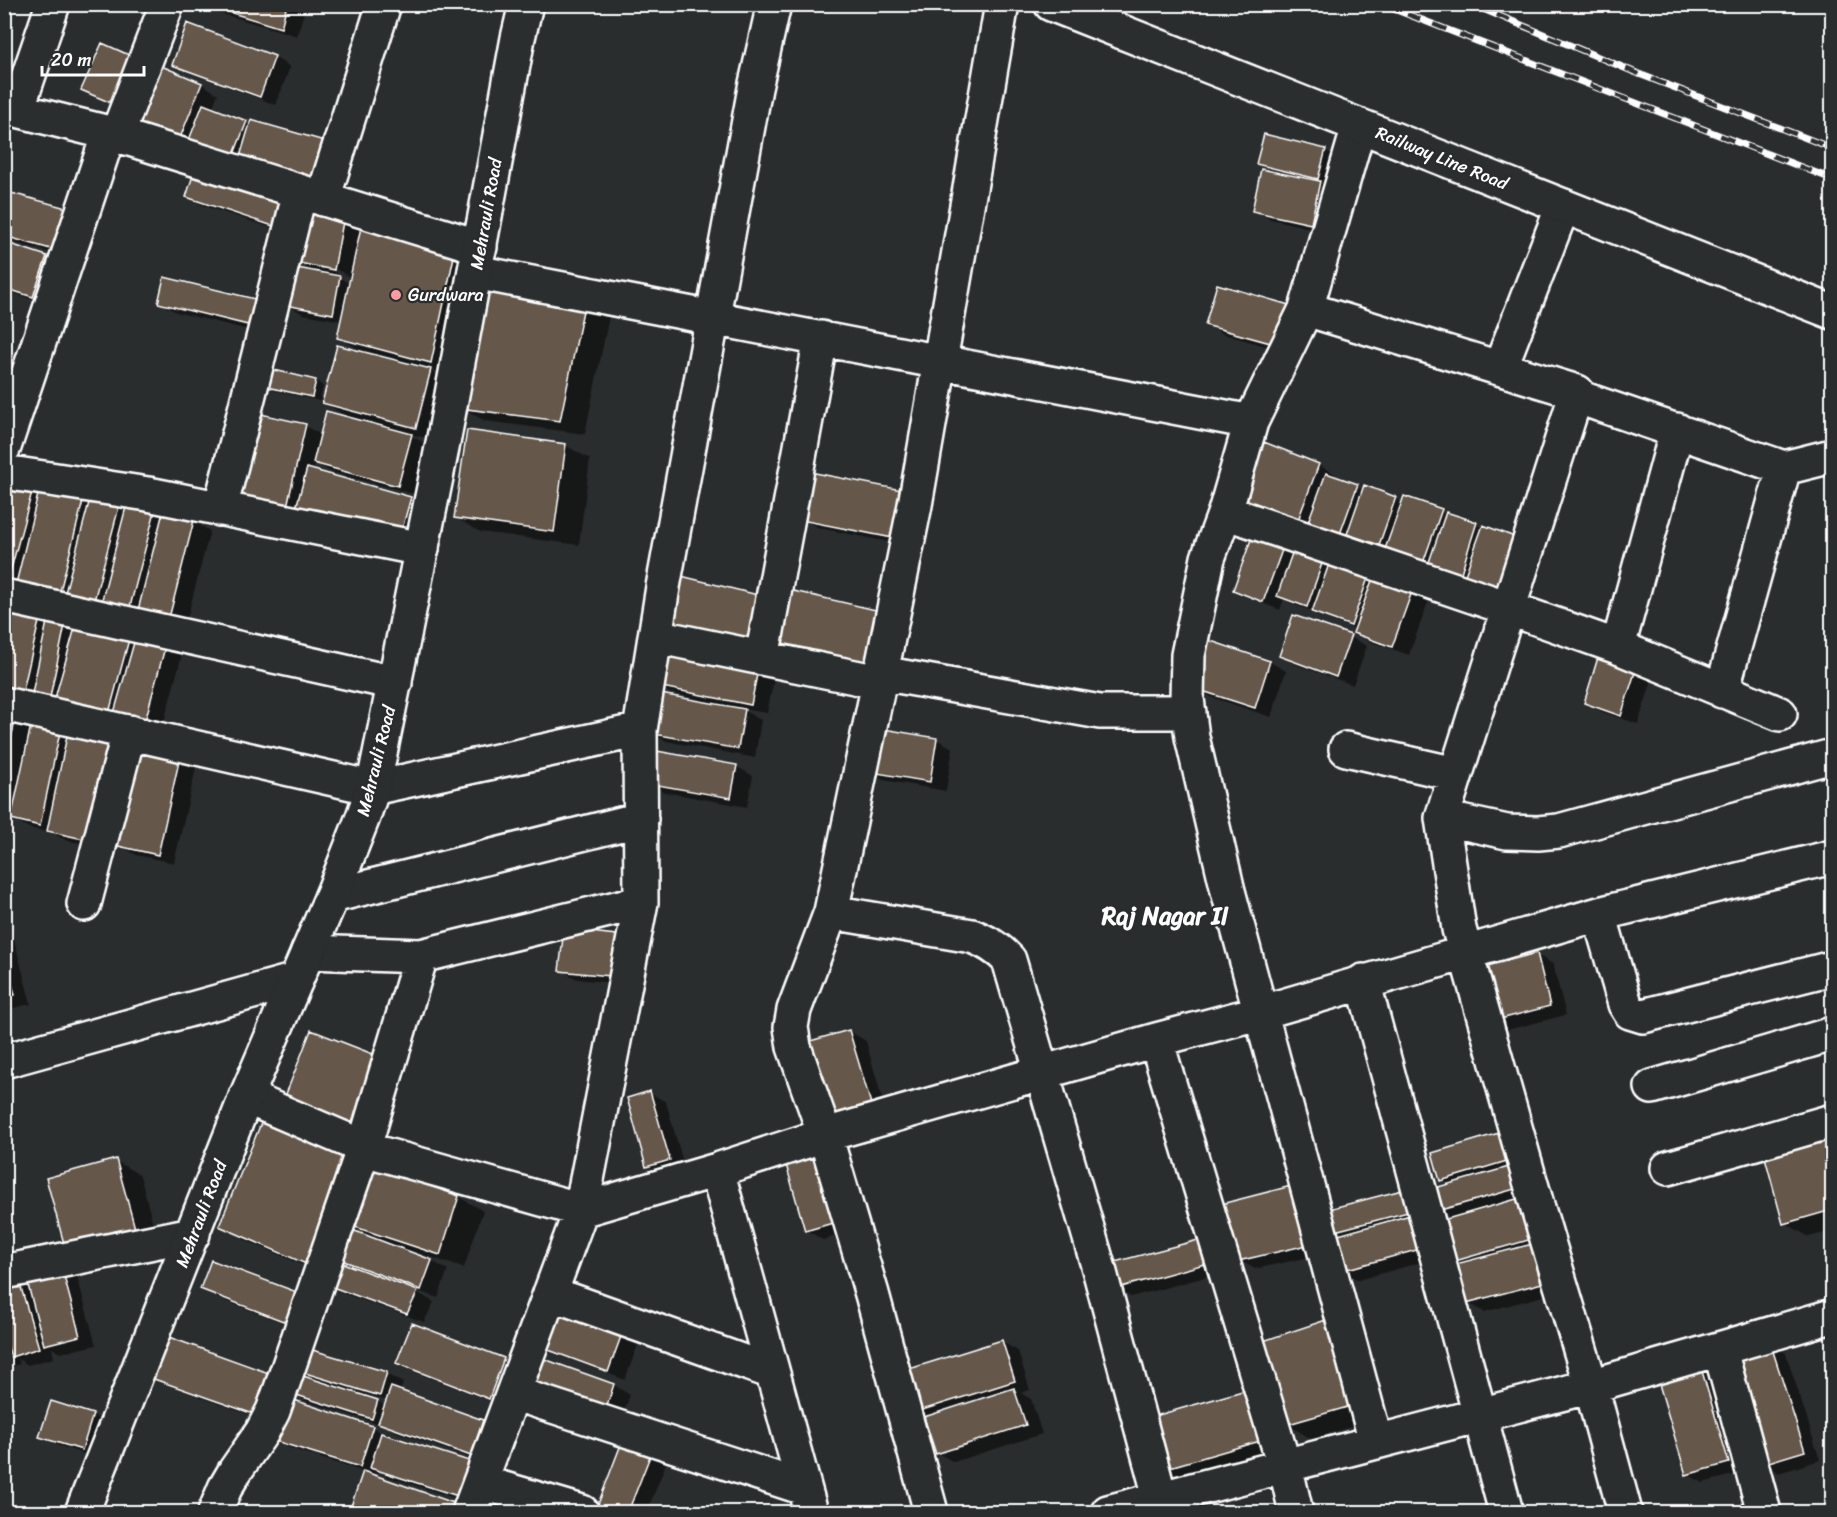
<svg xmlns="http://www.w3.org/2000/svg" width="1837" height="1517" font-family="Sriracha,sans-serif">
	<style>
		.shadow { fill: #0007; fill-rule: evenodd }
		.building { fill: #65594c; stroke: #fff; stroke-width: 1.5 }
		.lines { fill: none; stroke-linecap: round; stroke-linejoin: round }
		.street-casing { stroke: #fff; stroke-width: 38 }
		.secondary-casing { stroke: #fff; stroke-width: 38 }
		.street { stroke: #2a2d2e; stroke-width: 33 }
		.secondary { stroke: #2a2d2e; stroke-width: 33 }
		.rail-casing { stroke: #fff; stroke-width: 7 }
		.rail { stroke: #2a2d2e; stroke-width: 4.5; stroke-dasharray: 14; stroke-linecap: butt }
		.poi-dot { fill: #ff9aa2; stroke: #2a2d2e; stroke-width: 2 }
		.labels { text-anchor: middle; stroke-width: 4.5; stroke-linejoin: round; paint-order: stroke }
		.street-label { font-size: 18px; fill: #fff; stroke: #2a2d2e }
		.poi-label { font-size: 18px; fill: #fff; stroke: #2a2d2e; text-anchor: start }
		.district-label { font-size: 24px; font-weight: bold; fill: #fff; stroke: #2a2d2e }
	</style>
	<rect width="100%" height="100%" fill="#2a2d2e"/>
	<filter id="ink" filterUnits="userSpaceOnUse"><feTurbulence type="fractalNoise" baseFrequency=".0167" numOctaves="2"/><feDisplacementMap in="SourceGraphic" scale="12" xChannelSelector="R" yChannelSelector="G"/><feConvolveMatrix kernelMatrix="1 2 1 2 8 2 1 2 1" color-interpolation-filters="sRGB"/></filter>
	<g filter="url(#ink)">
		<!-- shadow -->
		<path class="shadow" d="M200 4H303L306 6 297 36 209 10Z
			M274 57 290 67 276 105 190 73 174 64Z
			M160 67 202 84 218 94 212 109 251 125 333 192 150 138Z
			M1325 150 1341 159 1335 187 1324 185 1336 192 1328 232 1270 219 1254 210 1274 172 1258 163Z
			M4 192 75 259 4 240Z
			M187 197 361 222 360 229 454 254 479 268 455 376 430 370 455 385 441 441 408 434 428 445 414 494 331 472 315 463 313 471 410 498 427 507 416 549 254 512 305 426 322 435 350 418 324 403 364 352 339 338 342 321 303 314 286 304 314 272 295 261 296 236 204 206ZM328 265 352 278 350 284 337 276 343 277 327 267Z
			M4 244 46 258 63 267 50 305 4 290Z
			M165 279 268 335 176 312 160 303Z
			M1218 286 1301 356 1223 334 1207 324Z
			M584 303 609 317 585 434 485 421 461 407Z
			M316 381 323 386 320 401 271 390 264 385Z
			M1265 444 1319 465 1335 474 1334 477 1364 490 1395 498 1403 503 1405 498 1484 528 1519 596 1478 580 1476 584 1358 538 1357 542 1327 531 1316 525 1315 528 1261 507 1245 498ZM1445 569 1467 577 1466 580Z
			M565 445 590 459 579 545 480 532 456 518Z
			M811 474 914 547 819 528 803 519Z
			M12 476 120 504 127 509 155 512 163 517 193 521 210 531 182 638 183 651 160 737 4 694V504Z
			M1255 533 1430 597 1409 655 1371 642 1355 633 1356 630 1330 620 1317 613 1295 605 1284 599 1280 610 1251 599 1234 590Z
			M876 611 892 621 881 670 796 651 779 642Z
			M1350 637 1367 646 1353 685 1297 665 1280 656Z
			M1209 642 1270 662 1286 671 1271 717 1211 697 1195 687Z
			M1637 665 1654 674 1638 724 1602 712 1585 703Z
			M776 670 767 713 741 709 761 720 755 758 666 741 650 732 715 705V703L670 693 654 684Z
			M4 712 60 733 68 738 113 850 65 840 55 834 29 828 10 817 9 824 4 823Z
			M936 739 953 748 946 791 883 780 866 770Z
			M180 759 196 768 174 863 136 855 120 845Z
			M736 766 753 776 747 807 664 792 647 782Z
			M4 923 11 927 31 1004 6 1010 4 1009Z
			M565 931 637 986 577 979 561 970Z
			M1537 955 1553 964 1566 1015 1507 1030 1491 1021Z
			M849 1031 866 1041 886 1113 826 1116Z
			M382 1059 407 1073 381 1141Z
			M650 1093 666 1102 685 1169 664 1176 647 1166Z
			M1832 1129V1231L1809 1237 1785 1223Z
			M1509 1131 1566 1290 1484 1312 1467 1302 1463 1264 1456 1260 1453 1219 1438 1210 1450 1185 1442 1180Z
			M116 1161 140 1175 159 1246 92 1264Z
			M787 1162 863 1228 823 1240 806 1230Z
			M378 1170 459 1197 483 1211 464 1268 415 1252 414 1254 432 1261 448 1270 438 1298 418 1291V1293L434 1302 424 1322 342 1293 325 1284 328 1276 245 1240 221 1226ZM359 1229 372 1237 371 1238 357 1233ZM345 1262 353 1267V1268L344 1265Z
			M1410 1190 1440 1257 1358 1280 1341 1270 1328 1232Z
			M1223 1205 1328 1253 1255 1269 1239 1260Z
			M1206 1239 1228 1271 1131 1297 1115 1288Z
			M212 1262 307 1332 218 1298 202 1289Z
			M4 1265 61 1266 77 1276 96 1345 61 1353 52 1348 54 1358 28 1365 18 1359 20 1364 4 1368Z
			M550 1306 639 1342 625 1380 553 1353 536 1344Z
			M1326 1322 1350 1336 1374 1420 1311 1439 1287 1424Z
			M413 1325 504 1360 520 1369 506 1407 414 1372 398 1363Z
			M1002 1342 1018 1351 1030 1390 1021 1393 1031 1399 1042 1434 954 1462 937 1453 931 1416 920 1410Z
			M1770 1343 1786 1353 1820 1460 1779 1473 1763 1463Z
			M531 1356 614 1385 630 1395 619 1426Z
			M1699 1363 1715 1372 1744 1472 1703 1483 1687 1474Z
			M294 1368 386 1374 403 1383 400 1392 482 1421 499 1430 487 1464 396 1432 388 1427 305 1401 291 1392 288 1400 372 1427 389 1437 468 1462 485 1471 474 1504 388 1477 378 1471 376 1477 454 1504 469 1512H350L364 1472 290 1448 273 1439 264 1420 169 1386 153 1377H276L311 1380V1378ZM372 1396 387 1401 386 1406 372 1398Z
			M1246 1391 1284 1455 1189 1483 1164 1468Z
			M52 1403 93 1415 109 1425 99 1459 57 1445 41 1436Z
			M626 1436 669 1456 647 1512H596Z"/>
		<!-- building -->
		<path class="building" d="M203 4H287L281 28Z
			M187 23 275 56 260 97 172 65Z
			M102 43 138 59 118 106 81 90Z
			M159 65 202 83 176 148 132 130Z
			M203 104 247 121 231 162 187 145Z
			M251 120 328 142 316 183 239 160Z
			M1264 134 1326 149 1318 179 1256 164Z
			M196 166 289 197 279 228 186 197Z
			M1261 169 1320 181 1311 224 1252 211Z
			M4 191 70 209 58 251 4 236Z
			M304 203 345 211 334 270 294 262Z
			M361 227 455 252 431 363 337 338Z
			M4 242 47 256 33 297 4 288Z
			M292 267 340 276 333 314 285 305Z
			M164 277 259 300 252 326 158 303Z
			M1217 284 1296 307 1285 347 1205 325Z
			M487 285 585 301 560 421 459 408Z
			M337 345 431 369 416 428 322 403Z
			M266 368 316 380 312 397 262 386Z
			M326 411 412 434 398 486 313 463Z
			M256 413 306 424 285 515 236 503Z
			M467 430 566 444 554 532 454 518Z
			M1264 442 1319 464 1298 520 1243 498Z
			M307 468 411 497 399 540 294 515Z
			M810 472 907 491 898 539 801 520Z
			M1326 473 1358 484 1340 534 1308 522Z
			M11 474 35 481 5 591 4 499Z
			M41 482 85 493 56 607 13 596Z
			M1364 485 1396 497 1379 545 1347 534Z
			M91 495 120 503 91 612 62 604Z
			M1404 496 1442 509 1423 563 1385 549Z
			M127 503 155 511 126 622 98 615Z
			M163 512 194 520 166 630 135 622Z
			M1446 512 1477 522 1460 576 1428 565Z
			M1483 525 1520 539 1502 588 1465 575Z
			M1254 531 1285 542 1263 602 1233 590Z
			M1296 542 1326 552 1307 607 1277 596Z
			M1333 553 1372 567 1351 626 1312 612Z
			M1375 572 1414 586 1392 647 1353 633Z
			M673 574 758 595 747 642 661 623Z
			M789 590 876 610 865 662 778 642Z
			M9 606 41 613 22 695 4 691V625Z
			M1293 615 1351 635 1336 677 1279 656Z
			M48 617 66 620 49 702 31 698Z
			M78 617 131 632 109 713 55 698Z
			M137 632 167 640 143 729 112 720Z
			M661 639 760 659 751 705 652 685Z
			M1208 640 1270 661 1255 708 1193 688Z
			M1600 651 1638 663 1621 716 1584 703Z
			M655 693 745 709 738 749 648 733Z
			M4 711 17 714 4 766Z
			M31 725 60 732 40 826 11 819Z
			M872 727 937 738 930 782 865 771Z
			M68 731 117 742 97 842 47 831Z
			M140 748 180 757 158 855 118 846Z
			M651 750 737 765 731 798 646 783Z
			M564 929 625 936 621 977 559 971Z
			M1537 953 1550 1006 1489 1022 1476 969Z
			M4 954 15 995 4 997Z
			M311 1030 383 1058 356 1128 284 1099Z
			M849 1030 871 1104 824 1117 803 1043Z
			M650 1091 670 1160 646 1167 627 1098Z
			M264 1116 359 1157 313 1267 219 1226Z
			M1832 1127V1210L1783 1224 1762 1146Z
			M1509 1130 1517 1158 1440 1181 1432 1153Z
			M827 1148 847 1219 805 1231 785 1161Z
			M116 1159 136 1232 66 1251 46 1178Z
			M1523 1163 1529 1185 1437 1211 1431 1189Z
			M366 1164 459 1196 440 1255 346 1224Z
			M1295 1185 1312 1244 1238 1261 1221 1204Z
			M1410 1188 1416 1210 1327 1233 1321 1211Z
			M1527 1196 1539 1237 1455 1261 1443 1220Z
			M1414 1214 1424 1248 1340 1271 1331 1237Z
			M347 1228 432 1260 421 1290 336 1258Z
			M1206 1238 1212 1262 1114 1289 1107 1264Z
			M1540 1242 1550 1281 1466 1303 1456 1264Z
			M332 1259 418 1291 407 1314 324 1284Z
			M211 1260 302 1294 291 1324 200 1289Z
			M61 1265 80 1336 44 1345 25 1274Z
			M17 1274 39 1348 11 1357 4 1336V1277Z
			M550 1304 623 1331 608 1372 535 1345Z
			M1326 1320 1351 1406 1285 1425 1260 1342Z
			M412 1323 504 1358 489 1399 396 1363Z
			M166 1336 277 1376 262 1417 151 1378Z
			M1002 1340 1015 1381 919 1411 906 1370Z
			M1770 1342 1805 1451 1762 1464 1727 1355Z
			M299 1346 387 1372 380 1396 292 1369Z
			M530 1354 614 1384 603 1418 519 1388Z
			M1699 1361 1729 1463 1686 1475 1656 1374Z
			M294 1373 378 1400 372 1419 287 1392Z
			M391 1387 483 1420 471 1456 378 1423Z
			M1014 1388 1026 1425 936 1454 924 1417Z
			M1246 1390 1260 1441 1163 1469 1148 1418Z
			M285 1397 373 1426 360 1467 272 1440Z
			M51 1401 93 1414 82 1450 39 1437Z
			M381 1433 469 1461 458 1496 370 1468Z
			M625 1434 654 1446 628 1512H595Z
			M363 1471 454 1503 451 1512H349Z"/>
		<g class="lines">
			<defs>
				<path id="street" d="M4 109 17 110 117 135 480 247
					M17 110 53 4
					M1359 126 1306 309 1577 392 1442 818 1459 929 1537 1205 1591 1386 1625 1512
					M117 135 167 4
					M323 199 384 4
					M475 272 1251 422
					M1306 309 1251 422 1225 512 1208 558 1188 655 1187 699 1192 737 1228 891 1376 1442
					M1500 368 1563 206
					M1575 396 1784 468
					M4 447 109 133
					M4 472 148 494 422 549
					M220 509 300 192
					M1225 512 1508 608 1618 647 1780 714
					M4 596 395 683
					M655 636 879 682
					M1618 647 1677 430
					M762 658 821 338
					M881 673 1100 712H1189
					M1722 691 1784 468 1832 456
					M4 704 373 788 640 730
					M1346 749 1456 774
					M1442 818 1507 832 1538 833 1559 831 1832 756
					M332 896 641 819
					M84 904 129 732
					M831 912 972 936C987 942 998 948 1009 960L1099 1269 1164 1512
					M1599 914 1625 1004 1630 1012 1643 1016 1832 968
					M421 956 641 902
					M1363 981 1506 1512
					M1156 1040 1288 1478 1296 1512
					M4 1061 296 980
					M1652 1087 1832 1034
					M246 1097 375 1152 581 1210 717 1170 825 1135 794 1047 791 1027 794 1010 831 912 881 673 915 505 1002 4
					M1668 1168 1832 1121
					M717 1170 811 1512
					M4 1272 193 1234
					M550 1293 772 1372
					M1720 1350 1764 1512
					M513 1393 804 1488
					M480 1482 582 1512
					M215 1512 225 1488 235 1471 262 1432 273 1411 284 1380 364 1147 421 956 308 952
					M469 1512 581 1210 641 902 640 730 663 587 755 88 774 4
					M931 1512 872 1294 825 1135 1156 1040 1262 1012 1599 914 1832 857
					M1108 1512 1591 1386 1832 1316"/>
				<path id="secondary" d="M1051 4 1832 312
					M82 1512 246 1097 332 896 363 817 373 788 443 443 518 38 526 4"/>
			</defs>
			<!-- street casing -->
			<use href="#street" class="street-casing"/>
			<!-- secondary casing -->
			<use href="#secondary" class="secondary-casing"/>
			<!-- street -->
			<use href="#street" class="street"/>
			<!-- secondary -->
			<use href="#secondary" class="secondary"/>
			<defs>
				<path id="rail" d="M1381 4 1832 179
					M1471 4 1639 74 1832 148"/>
			</defs>
			<!-- rail casing -->
			<use href="#rail" class="rail-casing"/>
			<!-- rail -->
			<use href="#rail" class="rail"/>
		</g>
	</g>
	<!-- markers -->
	<circle class="poi-dot" cx="396" cy="295" r="6"/>
	<g class="labels">
		<!-- street labels -->
		<g class="street-label">
			<text transform="translate(1442 158) rotate(22)" y="6">Railway Line Road</text>
			<text transform="translate(486 214) rotate(-80)" y="6">Mehrauli Road</text>
			<text transform="translate(376 761) rotate(-76)" y="6">Mehrauli Road</text>
			<text transform="translate(201 1214) rotate(-69)" y="6">Mehrauli Road</text>
		</g>
		<!-- poi labels -->
		<g class="poi-label">
			<text x="408" y="301">Gurdwara</text>
		</g>
		<!-- district labels -->
		<g class="district-label">
			<text x="1165" y="924">Raj Nagar II</text>
		</g>
	</g>
	<!-- margin -->
	<rect width="1837" height="1517" fill="none" stroke="#2a2d2e" stroke-width="24"/>
	<rect x="12" y="12" width="1813" height="1493" fill="none" stroke="#fff" stroke-width="2" filter="url(#ink)"/>
	<!-- scale -->
	<path d="M42 66v9h102v-9" fill="none" stroke="#ffffff" stroke-width="3"/>
	<text x="51" y="66" font-size="18" fill="#ffffff" stroke="#2a2d2e" stroke-width="4.5" paint-order="stroke">20 m</text>
</svg>
